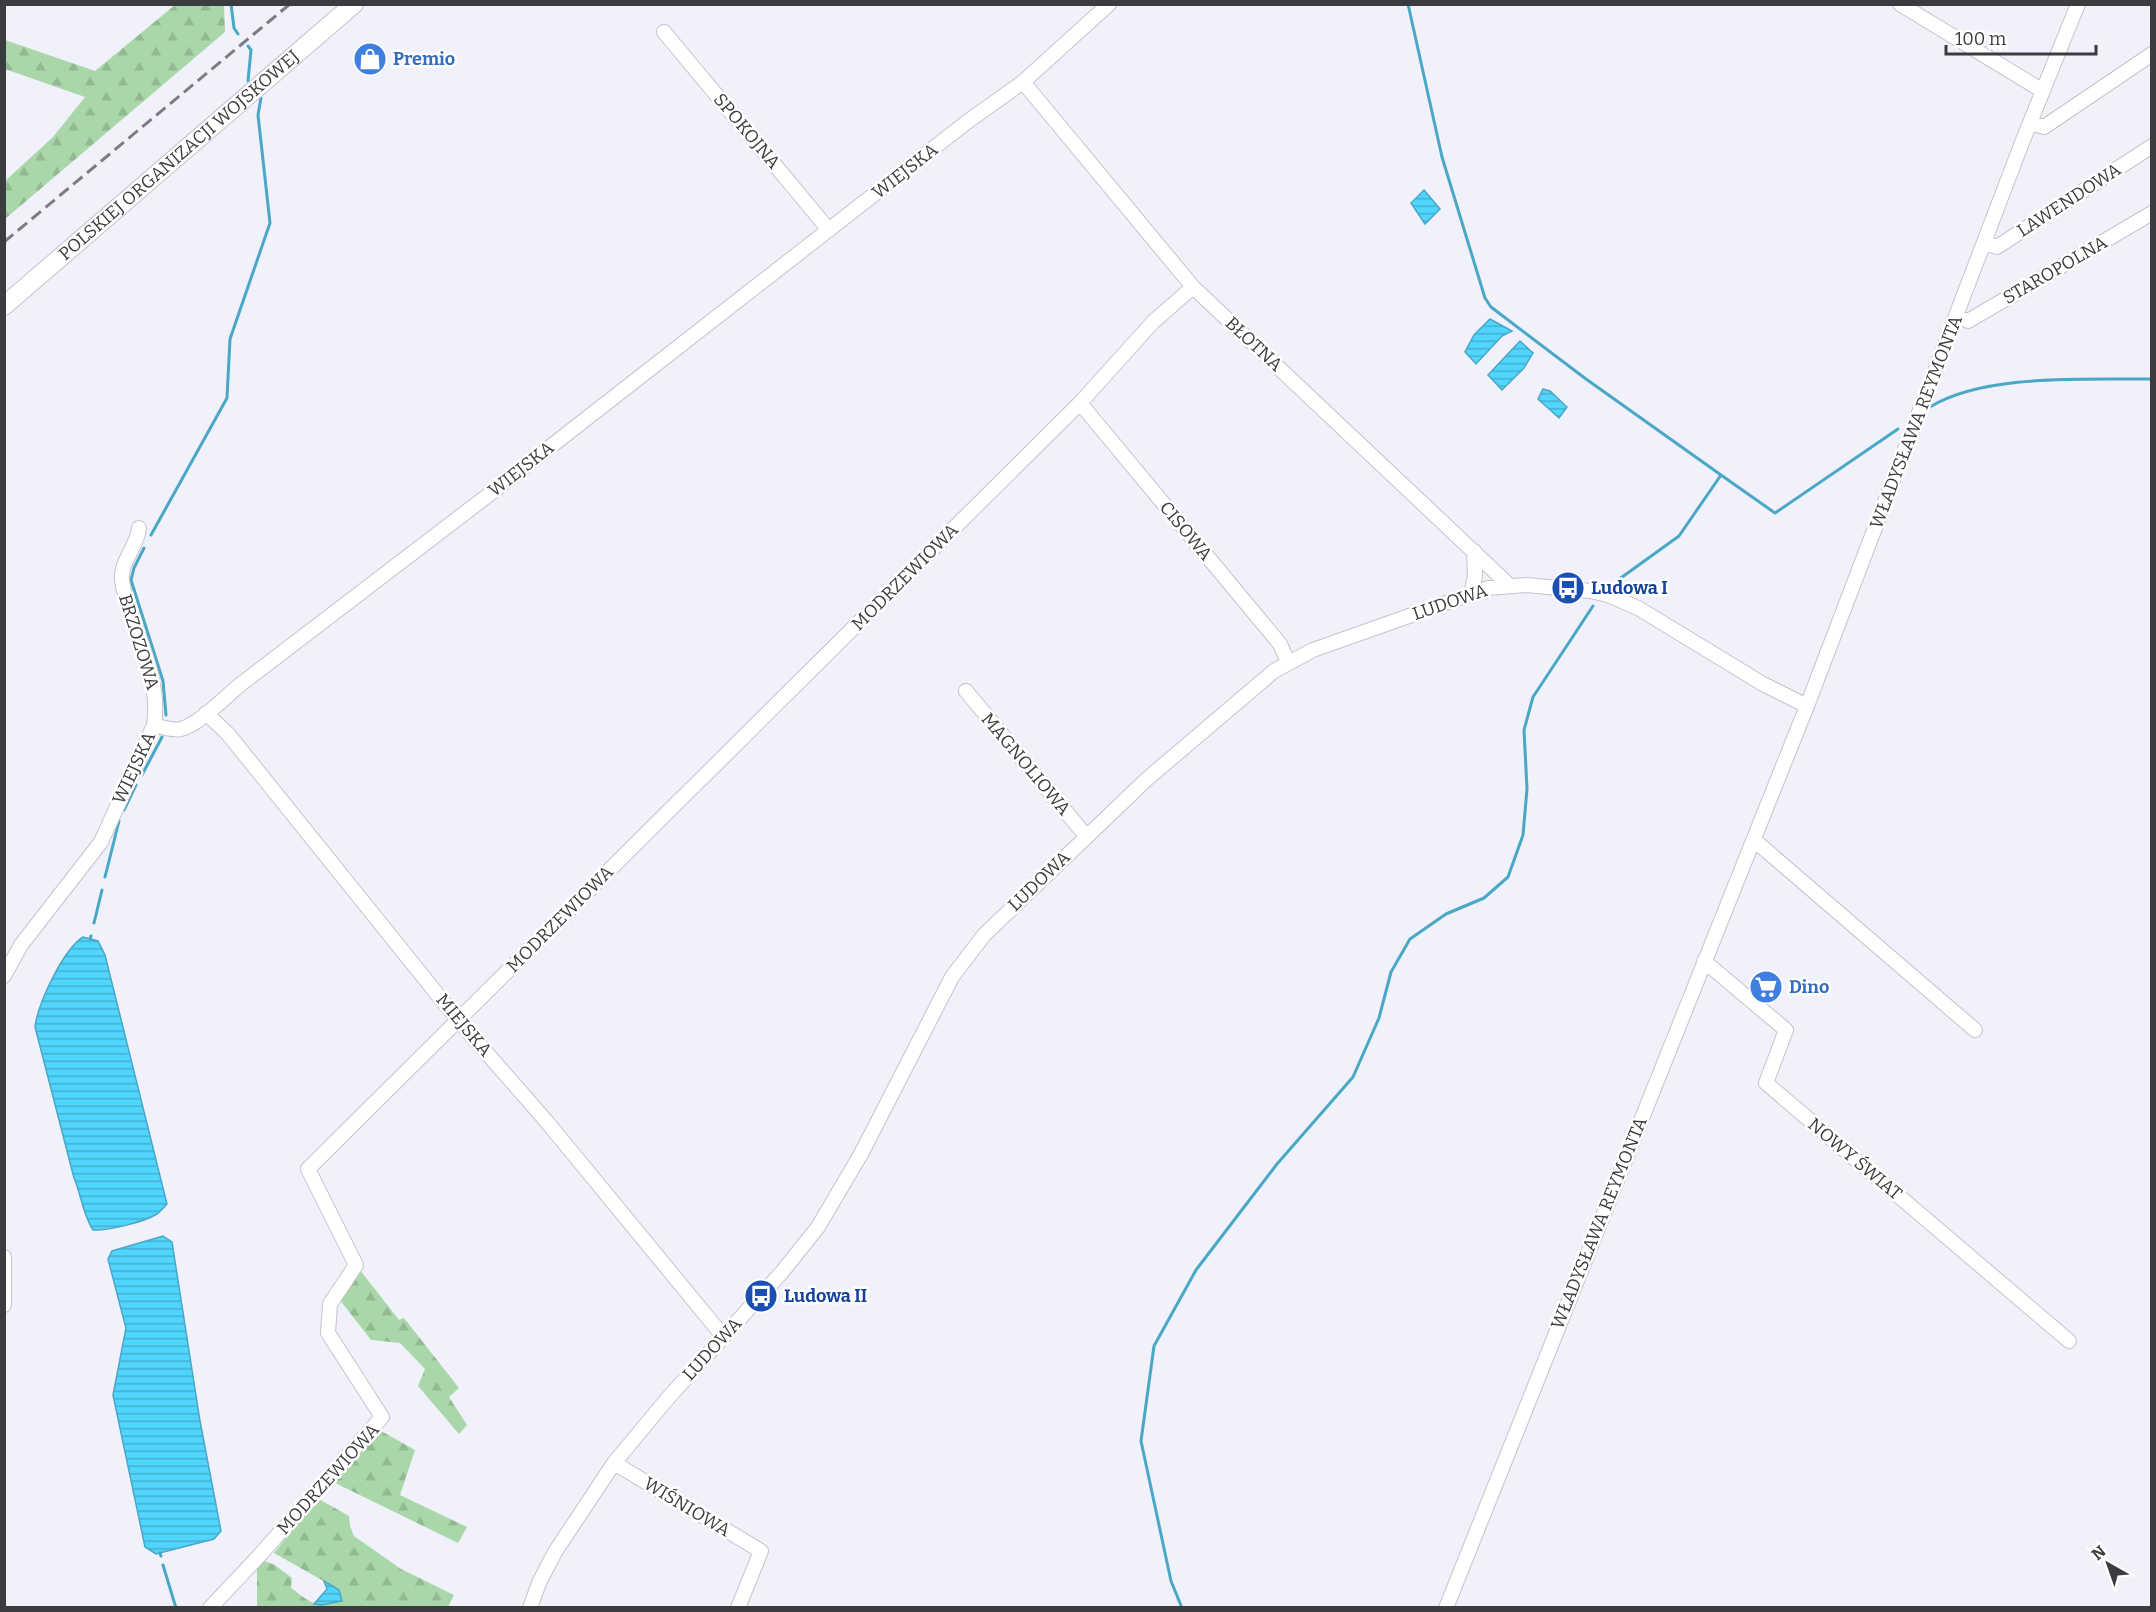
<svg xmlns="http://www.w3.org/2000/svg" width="2156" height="1612" font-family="Bitter,serif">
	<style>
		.forest { fill: url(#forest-firs) }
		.water { fill: url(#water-rules); stroke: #4aa7c5; stroke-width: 1.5 }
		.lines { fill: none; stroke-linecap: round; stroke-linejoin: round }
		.stream { stroke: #4aa7c5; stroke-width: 3 }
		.minor-casing { stroke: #c3c4cc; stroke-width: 16 }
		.major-casing { stroke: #c3c4cc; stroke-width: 20 }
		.minor { stroke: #fff; stroke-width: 14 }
		.major { stroke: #fff; stroke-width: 18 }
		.rail { stroke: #7c7d83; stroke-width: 3; stroke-dasharray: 12 6; stroke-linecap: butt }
		.labels { text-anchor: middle; stroke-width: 5; stroke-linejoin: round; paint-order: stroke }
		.shop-label { font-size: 18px; font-weight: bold; fill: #366cbe; stroke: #fff; text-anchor: start }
		.street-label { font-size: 18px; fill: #3b3c3f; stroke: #fff }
		.transit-label { font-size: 18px; font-weight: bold; fill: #164399; stroke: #fff; text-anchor: start }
	</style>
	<defs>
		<pattern id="forest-firs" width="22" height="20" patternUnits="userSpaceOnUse" patternTransform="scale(1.5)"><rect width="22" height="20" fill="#aad7aa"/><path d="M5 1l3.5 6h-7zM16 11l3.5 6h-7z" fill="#93b993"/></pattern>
		<pattern id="water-rules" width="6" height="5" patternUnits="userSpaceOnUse" patternTransform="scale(1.5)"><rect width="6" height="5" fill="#50d5fe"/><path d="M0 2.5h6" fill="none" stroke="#44aecf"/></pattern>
	</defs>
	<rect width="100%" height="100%" fill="#f0f1fa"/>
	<!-- forest -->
	<path class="forest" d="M175 5H224L225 32 5 219V181L53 137 85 97 5 69V40L95 71Z
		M356 1265 399 1320 404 1318 459 1388 449 1397 467 1425 459 1434 418 1386 425 1369 400 1343 371 1340 336 1295Z
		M374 1427 415 1450 400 1495 467 1527 458 1543 327 1479Z
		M317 1498 349 1516 350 1526 354 1536 401 1569 454 1595 448 1607 257 1608V1558L275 1565 292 1578 291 1588C314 1605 313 1607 341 1600L327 1583 274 1553Z"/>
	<!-- water -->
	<path class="water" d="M1424 190 1440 209 1425 224 1411 203Z
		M1490 319 1512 331 1502 336 1476 364 1465 352 1474 335Z
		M1520 341 1533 353 1524 368 1502 390 1488 375Z
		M1543 389 1550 391 1567 407 1559 418 1538 399Z
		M83 937 98 941 105 955 167 1204C164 1207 161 1211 157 1214 144 1222 108 1231 93 1230 83 1215 81 1194 74 1178L35 1027C38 1003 63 950 83 937Z
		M163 1236 172 1242 200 1421 221 1531 214 1539 156 1554 145 1547 113 1395 126 1328 108 1259 112 1251Z
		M324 1581 339 1590 342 1601 322 1605 314 1604 327 1589Z"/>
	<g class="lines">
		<!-- stream -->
		<path class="stream" d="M231 4 234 28 238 34
			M1408 4 1442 157 1485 298 1491 307 1586 379 1721 475 1679 536 1618 580
			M248 81 251 50 248 46
			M1930 407C1985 373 2087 380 2152 379
			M1721 475 1775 513 1898 429
			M151 535 227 398 230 339 270 223 258 115 261 98
			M144 548 134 568 131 580 163 681 166 715
			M142 775 162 737
			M124 810 136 785
			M105 877 119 821
			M94 923 102 890
			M90 939 91 936
			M160 1553 161 1556
			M163 1565 176 1608
			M1182 1608 1171 1581 1141 1441 1154 1346 1196 1270 1277 1164 1353 1077 1379 1018 1391 972 1410 939 1446 914 1484 898 1508 877 1523 835 1527 789 1524 730 1533 697 1593 606"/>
		<defs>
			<path id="minor" d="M1900 4 2043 91
				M664 32 829 230
				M1023 82 1193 287 1509 585
				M2030 123 2044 127 2152 54
				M1985 243 1997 247 2152 146
				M1957 316 1968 321 2152 213
				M1080 403 1280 644 1288 662
				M139 528C138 546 120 561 122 580 123 591 127 601 130 612 143 649 160 685 154 725
				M1471 594 1475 576 1474 551
				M966 691 1086 836
				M206 713 228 734 458 1020 547 1122 723 1336
				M1754 840 1975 1030
				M1704 961 1786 1030 1766 1083 2069 1341
				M4 976 21 945 101 842 154 725C162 727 172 731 181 729 200 724 226 696 241 684L491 493 967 122 1023 82 1109 4
				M4 1257V1305
				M614 1463 761 1551 738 1608
				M210 1608 259 1556 382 1417 328 1333 330 1304 356 1265 308 1169 1080 403 1153 322 1193 287
				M530 1608 539 1583 555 1552 614 1463 668 1398 782 1272 818 1227 861 1154 952 977 984 935 1147 779 1274 671 1313 650 1488 588 1527 585 1590 591 1608 595 1638 608 1763 684 1807 706
				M1446 1608 1807 706 2023 140 2078 4"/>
			<g id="major">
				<path id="s1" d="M4 306 354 4"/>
			</g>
		</defs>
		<!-- minor casing -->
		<use href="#minor" class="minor-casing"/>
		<!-- major casing -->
		<use href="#major" class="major-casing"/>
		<!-- minor -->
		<use href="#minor" class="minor"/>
		<!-- major -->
		<use href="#major" class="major"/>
		<!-- rail -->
		<path class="rail" d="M4 242 290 4"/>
	</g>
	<!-- icons -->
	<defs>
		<symbol id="shop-disc" viewBox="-11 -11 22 22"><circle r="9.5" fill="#3f7fe0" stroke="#fff"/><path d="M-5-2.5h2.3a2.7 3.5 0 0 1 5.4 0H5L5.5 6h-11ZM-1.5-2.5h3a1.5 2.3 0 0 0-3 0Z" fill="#fff"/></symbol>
		<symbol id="bus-disc" viewBox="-11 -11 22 22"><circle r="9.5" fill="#1a4fb4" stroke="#fff"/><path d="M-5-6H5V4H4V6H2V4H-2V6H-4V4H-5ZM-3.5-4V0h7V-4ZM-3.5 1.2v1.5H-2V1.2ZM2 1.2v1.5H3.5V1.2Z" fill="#fff"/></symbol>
		<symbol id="supermarket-disc" viewBox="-11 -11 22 22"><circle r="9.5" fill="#3f7fe0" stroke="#fff"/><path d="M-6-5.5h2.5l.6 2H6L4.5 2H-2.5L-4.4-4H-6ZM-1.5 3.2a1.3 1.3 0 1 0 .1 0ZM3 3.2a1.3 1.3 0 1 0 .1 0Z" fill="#fff"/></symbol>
	</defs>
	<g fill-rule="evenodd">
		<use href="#shop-disc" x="351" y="40" width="38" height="38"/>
		<use href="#bus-disc" x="1549" y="569" width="38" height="38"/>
		<use href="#supermarket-disc" x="1747" y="968" width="38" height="38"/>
		<use href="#bus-disc" x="742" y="1277" width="38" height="38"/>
	</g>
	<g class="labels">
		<!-- shop labels -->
		<g class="shop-label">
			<text x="393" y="65">Premio</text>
			<text x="1789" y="993">Dino</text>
		</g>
		<!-- street labels -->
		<g class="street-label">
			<text transform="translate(747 131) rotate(50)" y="6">SPOKOJNA</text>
			<text dy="6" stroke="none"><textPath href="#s1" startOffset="231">POLSKIEJ ORGANIZACJI WOJSKOWEJ</textPath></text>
			<text transform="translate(905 171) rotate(-38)" y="6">WIEJSKA</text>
			<text transform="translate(2069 200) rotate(-33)" y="6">LAWENDOWA</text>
			<text transform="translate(2055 270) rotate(-30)" y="6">STAROPOLNA</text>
			<text transform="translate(1254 344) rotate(43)" y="6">BŁOTNA</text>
			<text transform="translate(1916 422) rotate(-69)" y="6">WŁADYSŁAWA REYMONTA</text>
			<text transform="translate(521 469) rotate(-38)" y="6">WIEJSKA</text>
			<text transform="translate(1186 531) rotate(50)" y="6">CISOWA</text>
			<text transform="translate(905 577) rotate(-45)" y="6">MODRZEWIOWA</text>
			<text transform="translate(1450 602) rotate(-19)" y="6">LUDOWA</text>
			<text transform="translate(139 642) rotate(73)" y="6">BRZOZOWA</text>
			<text transform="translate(1026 764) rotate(50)" y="6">MAGNOLIOWA</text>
			<text transform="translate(134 768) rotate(-65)" y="6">WIEJSKA</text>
			<text transform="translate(1039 881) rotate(-44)" y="6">LUDOWA</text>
			<text transform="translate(560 919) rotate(-45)" y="6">MODRZEWIOWA</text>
			<text transform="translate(464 1025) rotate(50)" y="6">MIEJSKA</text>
			<text transform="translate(1855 1159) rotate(40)" y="6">NOWY ŚWIAT</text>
			<text transform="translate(1599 1223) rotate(-68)" y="6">WŁADYSŁAWA REYMONTA</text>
			<text transform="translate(712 1349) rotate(-48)" y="6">LUDOWA</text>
			<text transform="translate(328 1479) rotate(-48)" y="6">MODRZEWIOWA</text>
			<text transform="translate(687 1507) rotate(31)" y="6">WIŚNIOWA</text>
		</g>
		<!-- transit labels -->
		<g class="transit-label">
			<text x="1591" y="594">Ludowa I</text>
			<text x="784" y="1302">Ludowa II</text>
		</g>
	</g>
	<!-- border -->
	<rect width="2156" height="1612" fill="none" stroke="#3b3c3f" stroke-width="12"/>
	<!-- north arrow -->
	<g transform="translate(2108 1564) rotate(320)" stroke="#ffffff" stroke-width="4.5" paint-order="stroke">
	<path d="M0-4.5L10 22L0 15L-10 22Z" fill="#3b3c3f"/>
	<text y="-9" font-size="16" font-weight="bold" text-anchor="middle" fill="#3b3c3f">N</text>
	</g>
	<!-- scale -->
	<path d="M1946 45v9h150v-9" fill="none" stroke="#3b3c3f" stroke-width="3"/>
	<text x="1955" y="45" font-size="18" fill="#3b3c3f" stroke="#ffffff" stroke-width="4.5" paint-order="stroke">100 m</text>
</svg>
